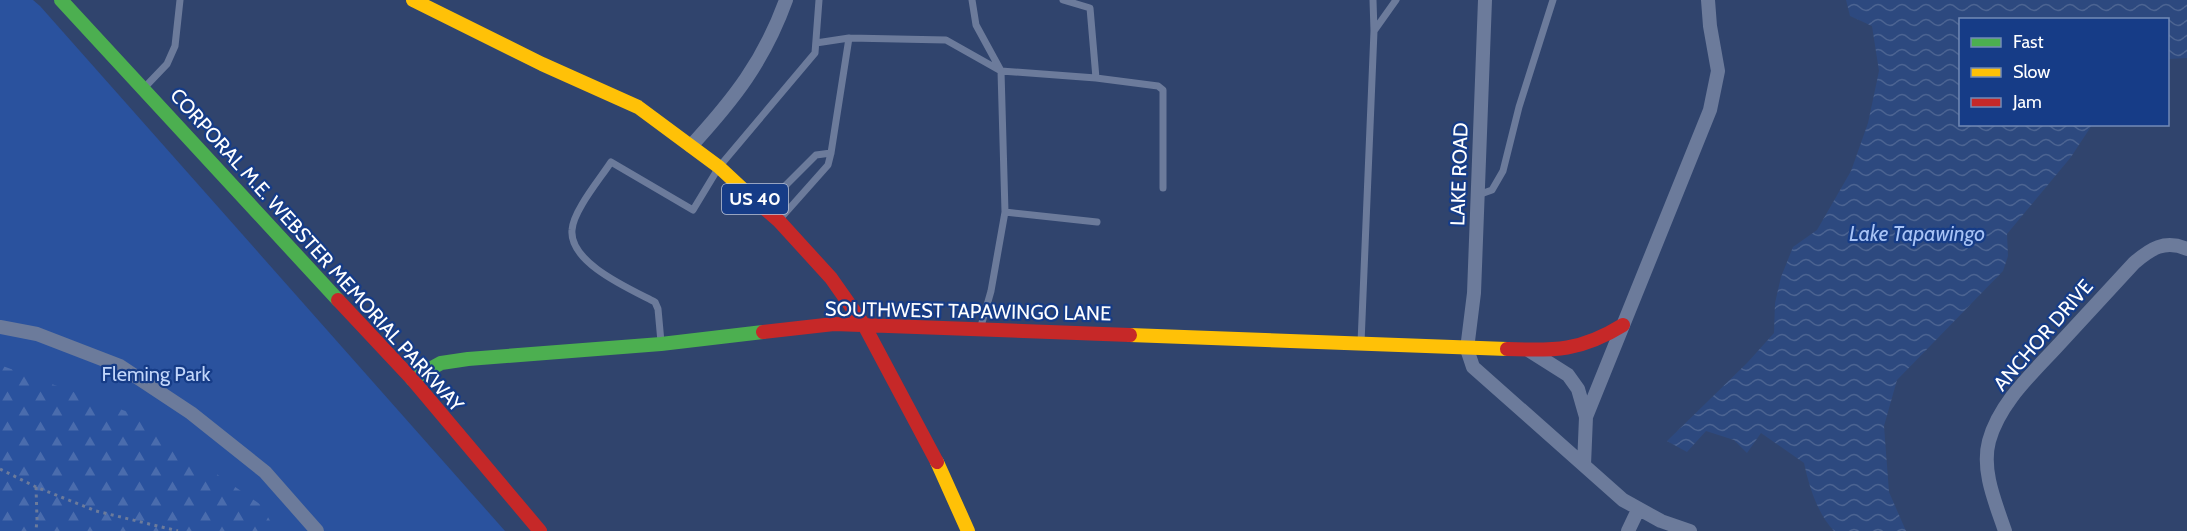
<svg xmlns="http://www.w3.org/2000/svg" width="2187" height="531" font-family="Cabin,sans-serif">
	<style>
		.green { fill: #2a529e }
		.forest { fill: url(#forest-firs) }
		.water { fill: url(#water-waves) }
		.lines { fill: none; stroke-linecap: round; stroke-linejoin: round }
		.path { stroke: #6c7b9b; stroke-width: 3; stroke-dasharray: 3 4.5; stroke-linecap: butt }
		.lane { stroke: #6c7b9b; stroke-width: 7 }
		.street { stroke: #6c7b9b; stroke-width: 14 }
		.fast { stroke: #4caf50; stroke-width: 14 }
		.slow { stroke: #ffc107; stroke-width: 14 }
		.jam { stroke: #c62828; stroke-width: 14 }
		.labels { text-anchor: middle; stroke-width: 4.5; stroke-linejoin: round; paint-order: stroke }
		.shield { fill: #163c87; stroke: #b9c4db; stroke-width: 1.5 }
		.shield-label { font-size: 18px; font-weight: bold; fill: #fff }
		.street-label { font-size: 20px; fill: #fff; stroke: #163c87 }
		.park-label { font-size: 20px; fill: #c2d6fa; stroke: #163c87 }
		.water-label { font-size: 21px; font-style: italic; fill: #a8c3f5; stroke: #163c87 }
	</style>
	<defs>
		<pattern id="forest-firs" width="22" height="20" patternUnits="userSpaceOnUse" patternTransform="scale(1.5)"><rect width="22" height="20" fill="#2a529e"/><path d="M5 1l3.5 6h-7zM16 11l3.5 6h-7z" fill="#4a6cad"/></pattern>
		<pattern id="water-waves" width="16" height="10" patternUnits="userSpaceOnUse" patternTransform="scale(1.5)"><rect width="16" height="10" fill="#2d497f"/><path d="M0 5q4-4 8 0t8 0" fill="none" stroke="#4c6492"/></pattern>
	</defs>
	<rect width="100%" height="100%" fill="#30446d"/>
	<!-- green -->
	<path class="green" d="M0 0H33L40 6 505 531H0Z"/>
	<!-- forest -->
	<path class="forest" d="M0 365 128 412 261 505 276 531H0Z"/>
	<!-- water -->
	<path class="water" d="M1846 0H2187V58L2168 59V20H1960V124L2092 125 2071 157 2007 234 2008 256 2003 271 1897 380 1884 426 1889 492 1906 531H1834C1817 513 1809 486 1804 463L1761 433 1747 453 1734 440 1706 431 1687 452 1667 441 1747 363 1774 333 1775 303 1781 277 1793 247 1817 230 1851 171 1868 123 1879 71 1872 26 1850 16Z"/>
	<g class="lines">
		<!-- path -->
		<path class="path" d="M0 469 36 487 96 511 178 531
			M36 487 37 519 36 531"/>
		<!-- lane -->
		<path class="lane" d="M972 0 976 25 1000 69
			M1063 0 1090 8 1096 78
			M1373 0 1374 31 1396 0
			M849 38 946 40 1001 71
			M145 87 167 64 175 46 180 0
			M1478 195 1492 190 1503 171 1519 107 1553 0
			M765 206 816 155 831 153
			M1005 212 1001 71 1096 78 1158 86 1163 90V188
			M780 219 828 165 831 153 849 38 816 43
			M981 326 991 291 1005 212 1097 222
			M661 342 658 309 655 302C630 289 569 263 572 230 573 211 600 179 611 162L693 210 719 167 815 53 819 0
			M1361 343 1374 31"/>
		<!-- street -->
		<path class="street" d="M1485 0 1474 293 1467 349 1473 367 1623 500 1661 521 1690 531
			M691 146C734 99 764 61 786 0
			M0 327 37 334 120 366 191 413 265 472 317 531
			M1530 351 1568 375 1578 389 1586 417
			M1584 465 1586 417 1710 110 1718 71 1710 26 1708 0
			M1628 531 1638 510
			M2005 531C1996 504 1981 471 1989 441 2000 401 2035 371 2062 341 2086 315 2110 289 2134 263 2150 249 2165 239 2187 249"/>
		<!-- fast -->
		<path class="fast" d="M61 0 338 300
			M412 379 441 363 468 359 661 344 763 332"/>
		<!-- slow -->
		<path class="slow" d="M413 0 542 64 638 107 719 167 748 194
			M1130 335 1507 349
			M937 462 968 531"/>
		<!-- jam -->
		<path class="jam" d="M748 194 779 221 831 278 864 325 937 462
			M338 300 412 379 540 531
			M763 332 834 324 1130 335
			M1507 349C1555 351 1581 351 1623 325"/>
	</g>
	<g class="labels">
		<!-- shield labels -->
		<rect class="shield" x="722" y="184" width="66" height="30" rx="4.5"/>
		<g class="shield-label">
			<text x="755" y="205">US 40</text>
		</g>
		<!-- street labels -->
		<g class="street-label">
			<text transform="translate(1459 174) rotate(-88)" y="7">LAKE ROAD</text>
			<text transform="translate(317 250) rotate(48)" y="7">CORPORAL M.E. WEBSTER MEMORIAL PARKWAY</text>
			<text transform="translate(968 311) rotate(1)" y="7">SOUTHWEST TAPAWINGO LANE</text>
			<text transform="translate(2043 335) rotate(-49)" y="7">ANCHOR DRIVE</text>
		</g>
		<!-- park labels -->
		<g class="park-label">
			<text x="156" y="381">Fleming Park</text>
		</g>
		<!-- water labels -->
		<g class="water-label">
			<text x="1917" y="241">Lake Tapawingo</text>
		</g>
	</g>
	<!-- legend -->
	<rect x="1959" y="18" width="210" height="108" fill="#163c87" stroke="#738ab7" stroke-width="1.5"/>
	<rect x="1971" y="38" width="30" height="9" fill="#4caf50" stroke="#738ab7" stroke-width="1.5"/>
	<text x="2013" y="48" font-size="18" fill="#ffffff">Fast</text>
	<rect x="1971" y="68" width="30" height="9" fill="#ffc107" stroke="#738ab7" stroke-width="1.5"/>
	<text x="2013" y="78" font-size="18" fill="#ffffff">Slow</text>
	<rect x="1971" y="98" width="30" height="9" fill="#c62828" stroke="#738ab7" stroke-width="1.5"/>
	<text x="2013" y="108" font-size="18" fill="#ffffff">Jam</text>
</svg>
